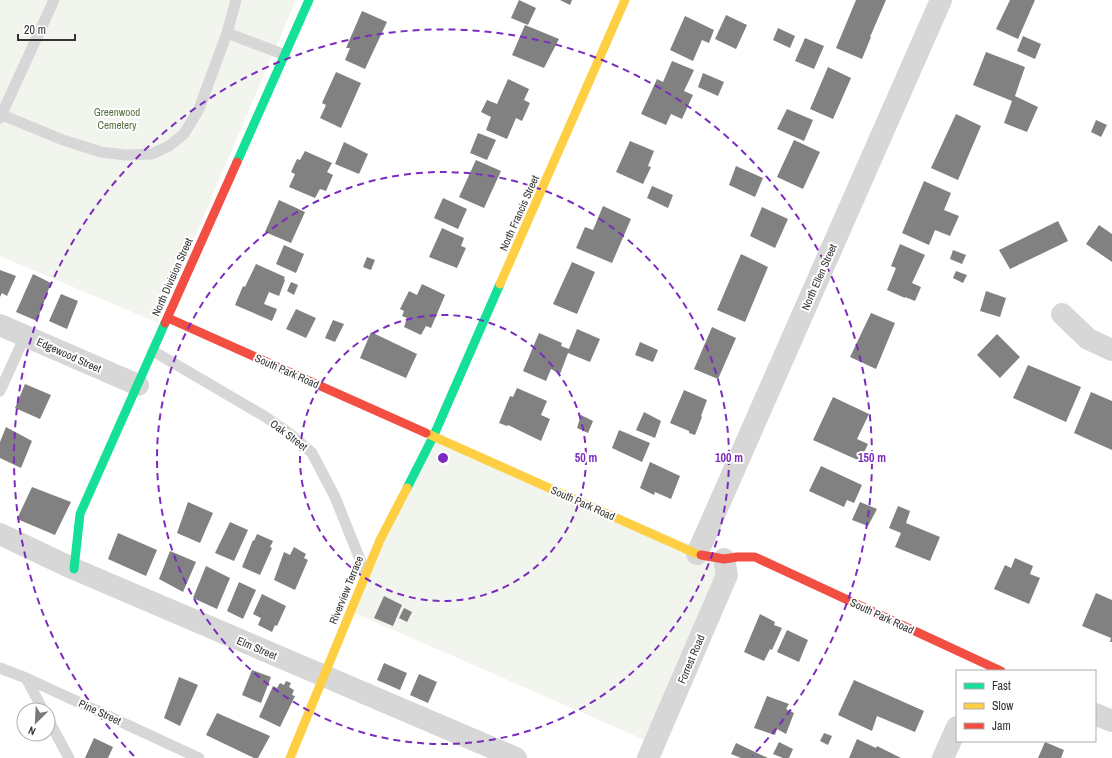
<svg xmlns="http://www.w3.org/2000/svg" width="1112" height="758" font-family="'Archivo Narrow',sans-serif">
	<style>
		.green { fill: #f1f5ed }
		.building { fill: #818181 }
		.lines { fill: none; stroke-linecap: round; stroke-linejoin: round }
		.lane { stroke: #d7d7d7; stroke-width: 11 }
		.street { stroke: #d7d7d7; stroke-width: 22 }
		.fast { stroke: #16e098; stroke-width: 9 }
		.slow { stroke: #ffcf43; stroke-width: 9 }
		.jam { stroke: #f24e42; stroke-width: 9 }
		.ring { fill: none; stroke: #7b2cbf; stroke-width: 2; stroke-dasharray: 7 5 }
		.labels { text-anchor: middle; stroke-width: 4; stroke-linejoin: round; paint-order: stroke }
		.park-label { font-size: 11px; fill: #56703f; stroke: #fff }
		.street-label { font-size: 11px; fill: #333; stroke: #fff }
		.centre { fill: #7b2cbf; stroke: #fff; stroke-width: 2 }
		.ring-label { font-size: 12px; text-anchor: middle; font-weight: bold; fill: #7b2cbf; stroke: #fff; stroke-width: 4; stroke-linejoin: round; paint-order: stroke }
	</style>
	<rect width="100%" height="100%" fill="#fff"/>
	<!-- green -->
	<path class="green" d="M0 0H296L158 323 0 256Z
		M434 435 724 559 654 744 350 611Z"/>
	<!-- building -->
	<path class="building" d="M519 0 536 8 528 25 511 18Z
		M560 0H572L570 5Z
		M856 0H886L870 37H871L862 59 836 48Z
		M1010 0H1035L1018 39 996 29Z
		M362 11 387 22 365 69 345 60 350 48H346Z
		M726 15 747 25 736 49 715 39Z
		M685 16 714 30 709 43 702 40 693 61 670 50Z
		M525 25 559 39 544 68 512 55Z
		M778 28 795 36 790 48 773 40Z
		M1023 36 1041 44 1035 59 1017 51Z
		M805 38 824 46 814 69 795 61Z
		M986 52 1025 67 1015 96 1038 107 1027 132 1004 123 1012 101 973 85Z
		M672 61 694 70 684 91 693 95 682 119 671 114 666 125 641 114 657 79 663 82Z
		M828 67 851 78 833 119 810 109Z
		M336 72 361 83 341 128 320 118 326 105 322 103Z
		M703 73 724 82 718 96 698 87Z
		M508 79 529 89 524 100 530 103 522 121 516 118 507 139 486 130 491 117 481 112 487 100 497 104Z
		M787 109 813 120 804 141 777 129Z
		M956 114 981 126 958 180 931 168Z
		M1096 120 1107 125 1101 137 1091 132Z
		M478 133 496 140 487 160 470 153Z
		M794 140 820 152 803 189 777 177Z
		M630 141 654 151 648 166 651 167 643 184 616 172Z
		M344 142 368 154 359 174 335 164Z
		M305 151 332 163 327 172 333 175 326 191 320 189 315 198 289 187 295 174 291 172 297 159 300 160Z
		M476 160 501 171 484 208 459 197Z
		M736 166 763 178 755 197 729 185Z
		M924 181 951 193 944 210 959 216 950 236 935 230 929 245 902 233Z
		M652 186 673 195 668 208 647 198Z
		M443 198 467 209 458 229 434 218Z
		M279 200 305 212 291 243 265 232Z
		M603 206 631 219 612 263 576 248 585 227 593 230Z
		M762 207 788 219 775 248 750 236Z
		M1058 221 1068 241 1010 269 999 250Z
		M1099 225 1112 234V262L1086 244Z
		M442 228 464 238 461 246 466 248 457 268 429 257Z
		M900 244 925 255 912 283 921 287 915 301 905 297V298L887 290 896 268 891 266Z
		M284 245 304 254 296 273 276 264Z
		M953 250 966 255 962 264 950 259Z
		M741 254 768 267 745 322 717 310Z
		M367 257 375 260 371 270 363 267Z
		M572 262 595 272 577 314 553 304Z
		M256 264 285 277 284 279 285 280 279 296 269 292 264 304 277 309 272 321 235 305 243 286 245 287Z
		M0 270 16 276 7 296 2 293 0 297Z
		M956 271 967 275 963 283 953 278Z
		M33 274 51 283 37 321 16 312Z
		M291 282 298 285 294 295 287 291Z
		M422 284 445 295 431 328 426 326 421 335 404 327 407 318 402 316 404 311 400 309 409 291 417 295Z
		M986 291 1006 298 1000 317 980 311Z
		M61 294 78 301 67 329 49 321Z
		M296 309 316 318 306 338 286 329Z
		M871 313 895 323 876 369 850 357Z
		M333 320 344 324 335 342 325 338Z
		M712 327 736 338 718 379 694 369Z
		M577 329 600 339 590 362 568 353 560 374 551 369 546 381 523 371 539 333 562 343 561 346 569 349Z
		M371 332 417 354 406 378 360 358Z
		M997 334 1020 357 1000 378 977 355Z
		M640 342 658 350 653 362 635 355Z
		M1028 365 1081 387 1066 422 1013 398Z
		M25 384 51 395 40 419 15 408Z
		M517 388 547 401 541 415 550 419 541 441 508 425 507 426 499 423 510 396 513 397Z
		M684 390 707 400 701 416 702 417 695 435 689 433V431L670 423Z
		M1091 392 1112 401V450L1074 433Z
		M833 397 869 414 857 439 868 444 860 461 813 440Z
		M644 412 661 421 655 438 636 430Z
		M581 415 593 421 588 433 577 428Z
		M6 427 32 441 21 468 0 458V442Z
		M619 430 650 443 642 462 612 448Z
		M650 462 680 476 671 499 655 492 654 495 640 488Z
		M821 466 862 485 854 503 847 500 844 507 809 491Z
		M32 487 71 502 55 535 17 519Z
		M188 502 213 513 200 543 177 533Z
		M860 502 877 509 868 526 852 520Z
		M898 506 910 511 906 523 940 537 930 561 895 547 901 533 889 528Z
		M230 522 248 530 234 561 215 553Z
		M118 533 157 550 146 576 108 559Z
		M257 534 273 541 270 547 272 548 260 575 242 567 253 540 254 541Z
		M294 547 306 554 304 558 308 560 295 590 274 580 284 552 290 555Z
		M170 551 196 562 183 592 159 579Z
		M1015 558 1033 566 1030 574 1040 578 1029 604 994 589 1005 565 1011 568Z
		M206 566 230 578 217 609 193 598Z
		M239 582 256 590 243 619 227 611Z
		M1096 593 1112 600V642H1110L1111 638 1082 626Z
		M262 594 286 606 277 626 275 625 272 632 258 625 261 618 253 614Z
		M384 596 402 605 393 626 374 618Z
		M404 608 412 612 407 622 399 618Z
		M760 614 775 622 774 625 782 628 772 650 770 649 764 661 744 652Z
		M787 630 808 640 799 662 777 652Z
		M384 663 407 673 400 690 377 680Z
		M252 670 271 677 261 703 242 695Z
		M419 674 437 682 428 703 410 695Z
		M179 677 198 685 180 726 164 718Z
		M854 680 924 711 915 732 877 716 872 731 838 715Z
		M286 681 291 683 289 687 294 690 292 695 295 696 280 727 259 717 273 686 277 688 280 683 284 685Z
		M767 696 789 704 786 709 794 713 786 734 777 729 775 735 754 728Z
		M217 713 270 736 258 758H254L206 735Z
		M824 733 832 736 828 745 820 741Z
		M94 738 113 747 108 758H85Z
		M857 739 876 748 877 746 901 758H849Z
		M779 742 793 749 789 758H783L773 754Z
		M1045 742 1064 750 1061 758H1038Z
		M736 743 768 758H741L731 754Z"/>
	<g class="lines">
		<!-- lane -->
		<path class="lane" d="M227 33 285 55
			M0 114 63 140 101 152 125 155 152 154 169 146 184 134 199 109 227 33 236 0
			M0 118 54 0
			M153 351 264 416 289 433 312 453 335 497 365 572
			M0 391 25 336
			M0 668 26 678 199 758
			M26 678 43 710
			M48 719 69 758"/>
		<!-- street -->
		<path class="street" d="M1062 314 1088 339 1112 350
			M0 325 138 385
			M0 534 74 569 516 758
			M697 554 941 0
			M1095 714 1112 721
			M648 758 727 575 724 559
			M943 758 957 727"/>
		<!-- fast -->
		<path class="fast" d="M237 162 309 0
			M407 488 434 435 500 284
			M74 569 80 514 165 323"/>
		<!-- slow -->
		<path class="slow" d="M500 284 625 0
			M426 433 697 554 701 555
			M290 758 380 540 407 488"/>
		<!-- jam -->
		<path class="jam" d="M168 318 426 433
			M165 323 237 162
			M701 555 724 559 737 557H755L1001 671"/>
	</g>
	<!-- distance rings -->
	<g class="ring">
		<circle cx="443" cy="458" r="143"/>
		<circle cx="443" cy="458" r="286"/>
		<path d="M134 756A429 429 0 1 1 752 756"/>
	</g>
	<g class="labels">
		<!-- park labels -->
		<g class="park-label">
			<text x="117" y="116">Greenwood<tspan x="117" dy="13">Cemetery</tspan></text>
		</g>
		<!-- street labels -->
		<g class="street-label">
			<text transform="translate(519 213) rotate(-66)" y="4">North Francis Street</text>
			<text transform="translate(172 277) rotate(-66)" y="4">North Division Street</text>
			<text transform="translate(819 277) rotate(-66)" y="4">North Ellen Street</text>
			<text transform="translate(69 355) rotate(24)" y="4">Edgewood Street</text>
			<text transform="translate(287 371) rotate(24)" y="4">South Park Road</text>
			<text transform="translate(289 435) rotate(37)" y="4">Oak Street</text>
			<text transform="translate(583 503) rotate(24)" y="4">South Park Road</text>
			<text transform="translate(346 590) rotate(-68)" y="4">Riverview Terrace</text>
			<text transform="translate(882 616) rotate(25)" y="4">South Park Road</text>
			<text transform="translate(257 648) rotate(23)" y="4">Elm Street</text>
			<text transform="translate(691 659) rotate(-67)" y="4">Forrest Road</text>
			<text transform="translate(100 712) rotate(25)" y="4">Pine Street</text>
		</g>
	</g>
	<circle cx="443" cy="458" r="6" class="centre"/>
	<g class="ring-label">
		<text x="586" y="462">50 m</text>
		<text x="729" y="462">100 m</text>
		<text x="872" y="462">150 m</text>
	</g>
	<!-- legend -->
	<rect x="956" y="670" width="140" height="72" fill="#ffffff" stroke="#adadad"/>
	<rect x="964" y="683" width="20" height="6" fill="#16e098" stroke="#adadad"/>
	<text x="992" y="690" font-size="12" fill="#333333">Fast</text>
	<rect x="964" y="703" width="20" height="6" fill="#ffcf43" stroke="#adadad"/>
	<text x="992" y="710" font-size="12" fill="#333333">Slow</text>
	<rect x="964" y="723" width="20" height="6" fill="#f24e42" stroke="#adadad"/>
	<text x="992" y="730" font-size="12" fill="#333333">Jam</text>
	<!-- north arrow -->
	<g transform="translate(36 722) rotate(204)"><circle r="19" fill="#ffffff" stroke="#adadad"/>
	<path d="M0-3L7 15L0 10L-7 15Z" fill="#7a7a7a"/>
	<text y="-6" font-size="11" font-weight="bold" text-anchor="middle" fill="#333333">N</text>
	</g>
	<!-- scale -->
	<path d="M18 34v6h57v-6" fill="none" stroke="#333333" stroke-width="2"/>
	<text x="24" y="34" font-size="12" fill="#333333" stroke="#ffffff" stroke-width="3" paint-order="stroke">20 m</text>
</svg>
